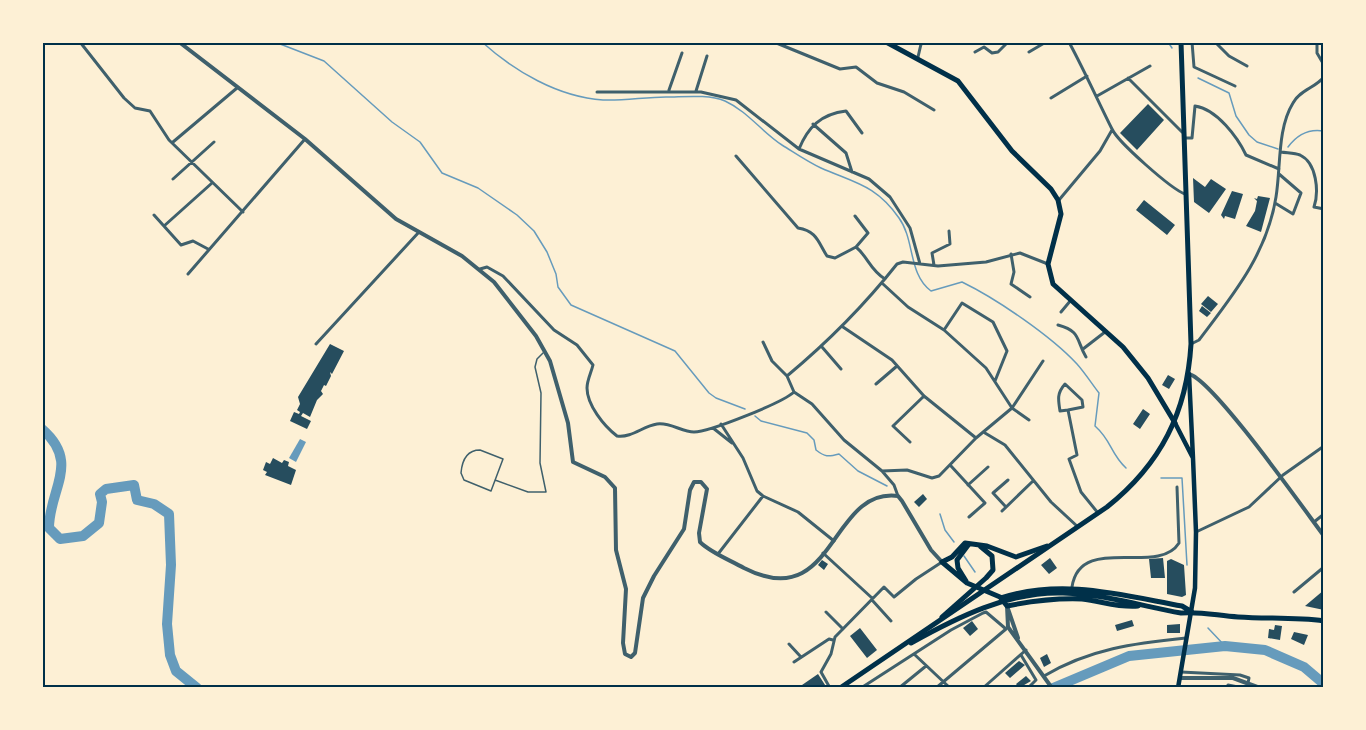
<svg xmlns="http://www.w3.org/2000/svg" width="1366" height="730" font-family="'Roboto Condensed',sans-serif">
	<style>
		.water { fill: #669bbc }
		.lines { fill: none; stroke-linecap: round; stroke-linejoin: round }
		.stream { stroke: #669bbc; stroke-width: 1.5 }
		.river { stroke: #669bbc; stroke-width: 10 }
		.building { fill: #264d5e }
		.service { stroke: #3f606c; stroke-width: 1.5 }
		.minor { stroke: #3f606c; stroke-width: 3 }
		.tertiary { stroke: #3f606c; stroke-width: 4 }
		.secondary { stroke: #003049; stroke-width: 4.5 }
		.primary { stroke: #003049; stroke-width: 5 }
		.trunk { stroke: #003049; stroke-width: 5 }
		.neatline { fill: none; stroke: #003049; stroke-width: 2 }
	</style>
	<rect width="100%" height="100%" fill="#fdf0d5"/>
	<!-- water -->
	<path class="water" d="M300 439 306 442 296 462 289 458Z"/>
	<g class="lines">
		<!-- stream -->
		<path class="stream" d="M275 42 324 61 392 122 420 142 442 173 478 188 517 215 534 231 547 252 556 274 558 287 571 305 675 351 709 393 716 398 745 409
			M482 42C514 71 558 97 603 100 624 101 645 97 666 97 683 97 708 94 725 101 747 111 762 132 782 145 795 153 808 162 821 168 855 183 876 185 899 218 915 240 908 274 931 291L962 282C997 299 1051 336 1077 364 1085 373 1092 384 1099 393L1095 426C1112 441 1110 453 1126 468
			M1168 42 1172 48
			M1198 78 1229 93 1236 116 1249 135 1257 142 1278 149
			M1288 147C1296 136 1307 128 1324 131
			M755 416 761 421 807 433 814 440 816 450C825 457 828 457 839 454L858 471 887 486
			M1161 478H1182L1187 565
			M940 514 945 530 954 542
			M964 556 975 572
			M1208 628 1225 646"/>
		<!-- river -->
		<path class="river" d="M42 429C81 463 49 489 49 528L60 539 83 536 99 523 102 502 100 494 106 489 134 485 137 500 154 504 169 514 171 565 167 624 170 655 176 671 197 688
			M1053 688 1129 656 1225 646 1265 650 1304 667 1324 684"/>
	</g>
	<!-- building -->
	<path class="building" d="M1148 104 1164 120 1137 150 1120 133Z
		M1193 178 1205 187 1211 179 1226 189 1209 213 1194 202Z
		M1232 191 1243 194 1235 219 1225 216 1224 219 1221 215Z
		M1258 196 1270 198 1261 232 1246 226 1255 211 1257 201 1254 198 1257 199Z
		M1144 200 1175 225 1167 235 1136 210Z
		M1208 296 1218 304 1211 312 1201 304Z
		M1202 306 1211 313 1207 317 1199 311Z
		M330 344 344 351 332 374 330 372 331 376 326 386 324 385 321 391 323 394 317 400 310 417 303 413 301 416 311 421 307 429 290 421 294 412 299 414 300 412 297 410 300 404 298 397Z
		M1168 375 1175 379 1169 389 1162 385Z
		M1143 409 1150 414 1140 429 1133 424Z
		M273 458 282 463 284 460 289 462 288 466 296 470 291 485 265 475 267 472 263 470 266 462 270 464Z
		M923 494 927 499 919 507 914 502Z
		M1050 558 1057 568 1049 574 1041 565Z
		M1163 558 1165 578H1151L1149 559Z
		M1171 559 1184 565 1186 595 1182 597 1167 594V561Z
		M822 560 828 564 824 570 818 565Z
		M1324 590V610L1305 606Z
		M1132 620 1134 626 1117 631 1115 625Z
		M972 621 978 629 970 636 963 628Z
		M1180 624V633H1167V625Z
		M1275 625 1282 626 1280 640 1268 638 1269 629 1274 630Z
		M860 628 877 650 867 658 850 636Z
		M1294 632 1308 635 1304 645 1291 639Z
		M1047 654 1051 663 1044 667 1040 658Z
		M1019 661 1025 665 1010 678 1005 673Z
		M818 674 827 688H804L802 685Z
		M1026 676 1031 681 1019 688 1016 684Z"/>
	<g class="lines">
		<!-- service -->
		<path class="service" d="M480 450 503 459 491 491 464 480 461 473C462 461 467 450 480 450Z
			M495 480 528 492H546L540 463 541 393 535 367 537 359 543 353"/>
		<!-- minor -->
		<path class="minor" d="M80 42 124 98 135 108 150 111 169 140 243 212
			M774 42 840 69 856 67 877 83 904 92 934 110
			M1066 42 1070 44C1085 72 1098 101 1112 129 1118 142 1171 189 1185 194
			M1192 42 1194 67 1235 86
			M1215 42 1229 56 1247 66
			M1317 42V53L1324 65
			M921 44 929 42
			M975 52 984 47 992 53 998 52 1008 42
			M1029 52 1046 42
			M918 57 921 44 918 42
			M1128 78 1182 132
			M669 90 682 53
			M696 91 707 56
			M597 92H701L736 100 799 149 869 179 890 197 910 228 920 264
			M1097 96 1150 66
			M1051 98 1087 76
			M813 124 846 153 852 172
			M1184 138H1192L1195 106C1217 109 1238 138 1246 155L1279 169
			M173 142 237 88
			M799 149C808 127 821 114 846 111L862 133
			M1281 152C1287 153 1295 153 1300 155 1317 163 1319 192 1314 207L1324 209
			M736 156 798 228C817 231 818 242 827 256L835 258 856 247C868 257 870 270 885 279
			M173 179 214 142
			M1059 200 1100 151 1112 130
			M1275 203 1293 214 1301 193 1279 174
			M154 215 181 245 193 241 208 249
			M855 216 868 233 856 247
			M164 226 212 183
			M1011 254 1014 272 1011 284 1030 297
			M934 265 932 253 950 244 949 231
			M480 269 487 267 503 276 554 330 577 345 593 365C591 373 587 380 587 388 587 405 604 426 617 436 632 438 643 426 657 424 670 422 682 432 694 432 709 432 782 403 794 392
			M188 274 305 139
			M1061 312 1071 300
			M1058 325C1081 331 1076 340 1086 357
			M843 327 892 360 924 396 976 438
			M944 330 962 303 993 322 1007 351 995 381
			M763 342 772 361 787 376 794 392 812 404 844 440 882 471 894 485 898 496
			M316 344 419 232
			M1191 344 1199 340C1233 295 1267 254 1276 197 1281 167 1277 129 1293 103 1300 90 1315 88 1324 77
			M822 347 841 369
			M1083 349 1105 332
			M787 376C829 341 863 307 897 264L903 262 938 266 986 262 1020 253 1048 264
			M876 384 897 366
			M1068 410 1083 407 1082 400 1065 384C1057 393 1058 399 1060 411L1068 410 1077 455 1069 459 1081 492 1098 513
			M1029 420 1012 408 1043 361
			M721 424 743 458 757 491 763 496 798 512 834 541
			M713 428 732 443
			M985 433 1005 445 1051 502 1078 527
			M910 442 893 426 924 396
			M951 466 985 503 969 517
			M882 471 907 470 932 478 939 476 976 438 1012 408 986 368 944 330 908 307 883 284
			M968 485 988 467
			M1006 507 993 493 1008 480
			M1002 511 1033 481
			M1314 522 1324 514
			M1196 532 1249 507 1283 475 1324 446
			M823 553 872 598
			M718 554 763 496
			M1072 587C1080 533 1158 577 1179 543L1177 487
			M1294 592 1324 567
			M872 600 891 621
			M826 612 843 629
			M789 644 801 657
			M914 654 950 688
			M1021 655 1036 680 1028 688
			M794 662 829 639 833 640
			M1181 672 1240 675 1249 678 1247 688
			M1044 676C1089 649 1135 643 1186 638
			M830 688 821 672 831 654 835 637 884 587 894 597 916 579 942 562
			M861 688 951 630 983 613 986 612 1006 629
			M899 688 926 666
			M936 688 1006 629
			M983 688 1026 650
			M1226 688 1228 685 1243 688"/>
		<!-- tertiary -->
		<path class="tertiary" d="M179 42 305 139 396 219 462 256 494 282 536 336 550 361 568 423 573 462 605 477 615 488 616 550 626 589 623 643 625 654 631 657 635 653 643 598 654 576 684 529 690 490 694 482H701L707 489 699 533 700 542C711 553 730 560 744 568 836 615 829 487 898 496L902 501 931 550 942 562
			M1189 374C1213 380 1303 508 1324 536
			M1007 606 1008 627 1052 688
			M1007 606 1018 638
			M1180 678H1233L1260 688"/>
		<!-- secondary -->
		<path class="secondary" d="M1189 374 1193 458
			M1175 423 1193 458 1196 532 1195 588 1178 688"/>
		<!-- primary -->
		<path class="primary" d="M886 42 958 81 1012 151 1051 189 1058 200 1061 214 1048 264 1053 284 1123 347 1148 378 1175 423
			M1047 546 1016 557 987 546 965 543 952 557 942 562 967 583 1000 597 1007 606C1032 601 1057 598 1082 599 1101 601 1119 608 1138 606
			M966 581 958 568 957 560 969 544
			M1001 598C1062 578 1121 595 1182 606L1192 612
			M942 617 986 578 993 570 992 556 980 546
			M911 643C956 618 1009 591 1063 593 1103 594 1142 606 1181 613 1200 611 1219 616 1238 617 1267 619 1295 617 1324 621"/>
		<!-- trunk -->
		<path class="trunk" d="M840 688 1107 507C1161 464 1187 412 1191 344L1181 42"/>
	</g>
	<!-- border -->
	<rect width="1366" height="730" fill="none" stroke="#fdf0d5" stroke-width="87"/>
	<rect x="44" y="44" width="1278" height="642" class="neatline"/>
</svg>
